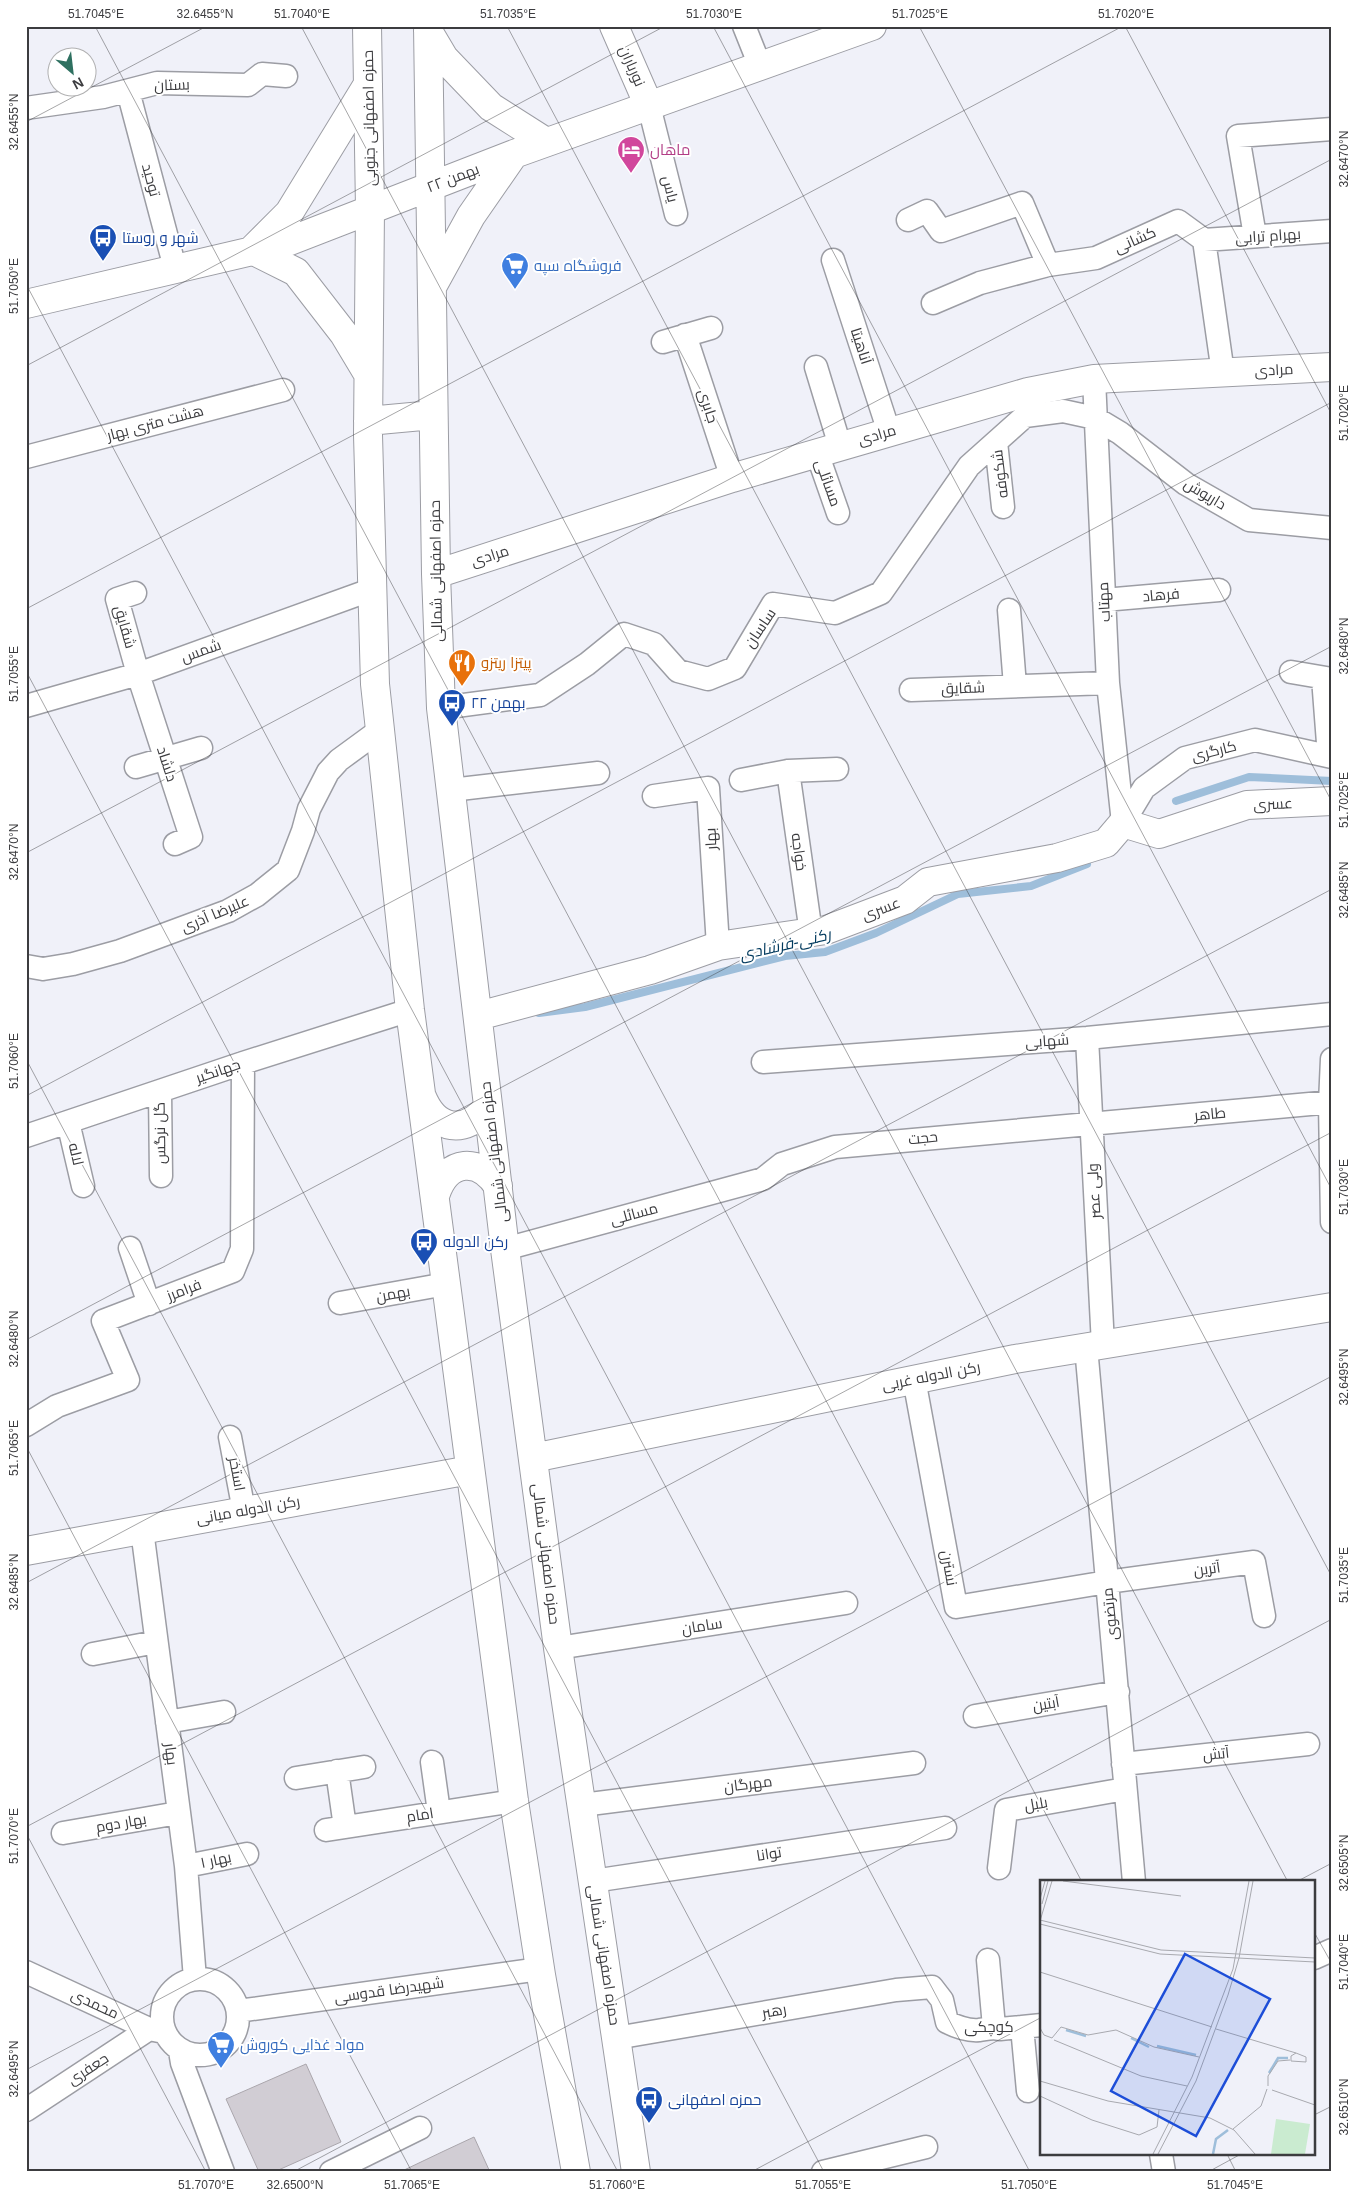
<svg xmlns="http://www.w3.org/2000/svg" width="1358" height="2198" font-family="Arial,Cairo,sans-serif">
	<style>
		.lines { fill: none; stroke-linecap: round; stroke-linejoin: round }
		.stream { stroke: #9ebeda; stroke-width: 8 }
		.building { fill: #d1cdd4; stroke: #aaa6ac }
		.street-casing { stroke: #9c9da4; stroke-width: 25 }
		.secondary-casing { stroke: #9c9da4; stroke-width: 30 }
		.street { stroke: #fff; stroke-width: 22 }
		.secondary { stroke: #fff; stroke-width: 28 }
		.ticks { fill: none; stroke: #3c3c3f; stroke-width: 1; stroke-opacity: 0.45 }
		.labels { text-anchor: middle; stroke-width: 4; stroke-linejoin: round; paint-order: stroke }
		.street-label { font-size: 15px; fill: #3c3c3f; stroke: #fff }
		.hotel-label { font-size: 15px; fill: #b23c85; stroke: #fff; text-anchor: start }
		.transit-label { font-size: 15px; fill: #164399; stroke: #fff; text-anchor: start }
		.shop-label { font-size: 15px; fill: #366cbe; stroke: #fff; text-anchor: start }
		.food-label { font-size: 15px; fill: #c56008; stroke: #fff; text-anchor: start }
		.water-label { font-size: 16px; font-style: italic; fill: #00395d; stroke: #fff }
		.inset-river { fill: none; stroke: #9ebeda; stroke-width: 2.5 }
		.inset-road { fill: none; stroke: #a8a9af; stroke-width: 1 }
		.view { fill: #1d4ed8; fill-opacity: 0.15; stroke: #1d4ed8; stroke-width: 2.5 }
		.inset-edge { fill: none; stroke: #3c3c3f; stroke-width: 2.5 }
		.neatline { fill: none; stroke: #3c3c3f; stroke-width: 2 }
		.ticks-label { font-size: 12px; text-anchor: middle; fill: #3c3c3f }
	</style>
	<rect width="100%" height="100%" fill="#f0f1f9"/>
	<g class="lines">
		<!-- stream -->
		<path class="stream" d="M1176 801 1249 777 1332 781
			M539 1013 585 1007 785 956 825 952 876 933 958 894 1031 886 1087 864"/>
	</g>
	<!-- building -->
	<path class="building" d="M306 2064 341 2142 274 2172H259L226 2099Z
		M474 2137 490 2172H400L444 2151Z"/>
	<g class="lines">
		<defs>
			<path id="street" d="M744 26 760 66
				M128 91 175 268
				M649 106 676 214
				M26 108 103 97 157 83 248 85 262 74 286 76
				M908 220 927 211 941 231 1022 203 1048 265
				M1255 236 1238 136 1332 129
				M1204 240 1332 231
				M833 260 889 432
				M933 303 980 283 1048 265 1096 258 1178 221 1204 240 1223 373
				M685 335 732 478
				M663 342 711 328
				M816 367 840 446
				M1094 379 1108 683 1123 823
				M996 442 1003 507
				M817 453 838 513
				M26 457 283 390
				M135 593 117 599 138 674 191 837 175 844
				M1104 600 1219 590
				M1009 610 1015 686
				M1291 672 1332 679
				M1323 678 1329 756
				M911 690 1108 683
				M26 706 138 674 373 589
				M441 708 540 695 587 664 624 634 654 644 678 671 708 679 735 668 773 604 835 613 881 593 969 466 1025 416 1063 411 1095 418 1120 433 1186 484 1249 520 1332 528
				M136 767 201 748
				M788 771 811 933
				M741 780 788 771 837 769
				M451 790 598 773
				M654 796 708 788 718 946
				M1123 823 1144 788 1185 758 1255 740 1332 757
				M26 966 43 969 73 964 120 951 228 911 257 895 288 870 303 831 309 809 328 772 339 760 380 730
				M1087 1038 1103 1345
				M1332 1059 1330 1103 1332 1222
				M763 1062 1087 1038 1332 1014
				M160 1091 161 1176
				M68 1122 83 1186
				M26 1136 243 1063 410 1010
				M130 1248 149 1304
				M505 1249 763 1179 782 1164 835 1147 1332 1102
				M340 1303 446 1284
				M1086 1347 1134 1882
				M914 1379 956 1607 1107 1582 1254 1562 1264 1616
				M26 1425 57 1406 128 1380 103 1321 233 1271 242 1249 243 1063
				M230 1437 244 1511
				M142 1530 186 1866 195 1979
				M558 1648 846 1603
				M93 1654 156 1642
				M975 1716 1118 1692
				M167 1722 224 1712
				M432 1762 439 1812
				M1123 1764 1308 1744
				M337 1771 345 1827
				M296 1778 364 1767
				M582 1805 914 1763
				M326 1830 514 1801
				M63 1833 178 1813
				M186 1866 247 1854
				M999 1868 1006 1810 1125 1789
				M593 1881 945 1828
				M1314 1958 1332 1950
				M988 1960 994 2027
				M26 1972 149 2029 164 2032
				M162 2017a38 38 0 1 1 76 0a38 38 0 1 1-76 0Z
				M238 2011 540 1969
				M1022 2027 1028 2091
				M616 2038 896 1990 932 1987 942 2000 947 2022C957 2027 967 2031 979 2030 987 2029 992 2027 1000 2029L1042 2025
				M180 2051 182 2063 223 2172
				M26 2110 149 2029
				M1161 2154 1164 2172
				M331 2172 420 2128
				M823 2172 926 2147"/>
			<path id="secondary" d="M367 26 370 209 368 435 375 684 380 730 410 1010 514 1801 541 1975 576 2172
				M428 26 436 574 441 708 505 1249 558 1648 636 2172
				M614 26 649 106
				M428 31 444 58 491 107 546 142
				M252 250 289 213 368 84
				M252 250 296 272 344 334 368 374
				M432 287 471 216 514 154
				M26 304 282 244 514 154 872 26
				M368 421 433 415
				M436 574 732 478 1028 392 1094 379 1332 367
				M478 1016 650 970 718 946 826 930 905 900 928 882 1057 858 1106 843 1123 823 1159 834 1247 805 1332 801
				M422 1097C436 1131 465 1135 488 1107
				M436 1193C448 1159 479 1157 498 1186
				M533 1458 1015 1359 1332 1307
				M26 1551 470 1470"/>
		</defs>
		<!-- street casing -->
		<use href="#street" class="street-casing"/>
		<!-- secondary casing -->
		<use href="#secondary" class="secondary-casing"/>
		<!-- street -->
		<use href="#street" class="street"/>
		<!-- secondary -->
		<use href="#secondary" class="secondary"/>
	</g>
	<!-- ticks -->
	<path class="ticks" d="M95 26 1082 1882M301 26 1288 1882M507 26 1332 1577M713 26 1332 1190M919 26 1332 802M1125 26 1332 415M1331 26 1332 28M26 122 207 26M26 284 1030 2172M26 366 665 26M26 609 1123 26M26 671 824 2172M26 853 1332 159M26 1059 618 2172M26 1096 1332 402M26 1340 1332 646M26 1446 412 2172M26 1583 1332 889M26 1827 1332 1132M26 1833 206 2172M1296 1882 1332 1863M1314 1932 1332 1964M26 2070 1332 1376M1314 2115 1332 2106M1227 2154 1236 2172M293 2172 1332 1619M751 2172 1042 2017M1208 2172 1241 2154"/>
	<!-- icons -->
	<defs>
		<symbol id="hotel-pin" viewBox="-11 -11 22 30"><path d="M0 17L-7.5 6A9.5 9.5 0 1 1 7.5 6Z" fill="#d1479c" stroke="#fff"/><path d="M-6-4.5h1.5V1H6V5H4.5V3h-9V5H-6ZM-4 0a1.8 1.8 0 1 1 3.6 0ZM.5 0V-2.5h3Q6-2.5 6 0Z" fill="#fff"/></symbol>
		<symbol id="bus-pin" viewBox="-11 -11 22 30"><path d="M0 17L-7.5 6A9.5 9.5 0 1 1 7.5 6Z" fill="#1a4fb4" stroke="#fff"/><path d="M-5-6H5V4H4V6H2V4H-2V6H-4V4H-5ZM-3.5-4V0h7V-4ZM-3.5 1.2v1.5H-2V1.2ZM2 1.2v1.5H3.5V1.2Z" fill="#fff"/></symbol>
		<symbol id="supermarket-pin" viewBox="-11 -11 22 30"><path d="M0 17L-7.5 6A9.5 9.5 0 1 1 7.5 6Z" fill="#3f7fe0" stroke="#fff"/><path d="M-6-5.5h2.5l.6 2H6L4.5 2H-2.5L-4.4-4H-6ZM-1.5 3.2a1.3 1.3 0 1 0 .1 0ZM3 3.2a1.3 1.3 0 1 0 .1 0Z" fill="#fff"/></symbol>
		<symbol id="restaurant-pin" viewBox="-11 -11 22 30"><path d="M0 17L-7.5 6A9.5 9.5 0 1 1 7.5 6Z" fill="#e8710a" stroke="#fff"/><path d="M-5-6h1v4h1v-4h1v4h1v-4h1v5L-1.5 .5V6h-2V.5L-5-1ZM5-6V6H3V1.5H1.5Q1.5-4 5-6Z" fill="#fff"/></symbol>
	</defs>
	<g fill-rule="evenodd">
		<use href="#hotel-pin" x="615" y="134" width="32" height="43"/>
		<use href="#bus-pin" x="87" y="222" width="32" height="43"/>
		<use href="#supermarket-pin" x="499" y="250" width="32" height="43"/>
		<use href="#restaurant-pin" x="446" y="647" width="32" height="43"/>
		<use href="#bus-pin" x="436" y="687" width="32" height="43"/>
		<use href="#bus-pin" x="408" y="1226" width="32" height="43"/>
		<use href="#supermarket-pin" x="205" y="2029" width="32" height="43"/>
		<use href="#bus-pin" x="633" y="2084" width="32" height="43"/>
	</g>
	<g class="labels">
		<!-- street labels -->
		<g class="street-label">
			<text transform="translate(632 66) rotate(66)" y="5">نورباران</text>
			<text transform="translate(172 85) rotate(-2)" y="5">بستان</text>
			<text transform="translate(369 118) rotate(-91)" y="5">حمزه اصفهانی جنوبی</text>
			<text transform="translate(453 178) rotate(-21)" y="5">۲۲ بهمن</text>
			<text transform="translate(151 180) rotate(75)" y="5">توحید</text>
			<text transform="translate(670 189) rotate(76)" y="5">یاس</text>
			<text transform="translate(1268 236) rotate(-4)" y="5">بهرام ترابی</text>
			<text transform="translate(1135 240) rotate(-24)" y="5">کشانی</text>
			<text transform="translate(861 346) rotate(72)" y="5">آناهیتا</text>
			<text transform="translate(1274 370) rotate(-3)" y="5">مرادی</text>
			<text transform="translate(708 406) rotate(72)" y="5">جابری</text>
			<text transform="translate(155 423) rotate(-15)" y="5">هشت متری بهار</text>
			<text transform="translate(877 435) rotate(-16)" y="5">مرادی</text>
			<text transform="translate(1000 474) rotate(-97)" y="5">شکوفه</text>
			<text transform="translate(828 483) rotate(70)" y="5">مسائلی</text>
			<text transform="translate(1205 494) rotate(31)" y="5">داریوش</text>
			<text transform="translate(490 556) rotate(-18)" y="5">مرادی</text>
			<text transform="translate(436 571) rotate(-91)" y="5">حمزه اصفهانی شمالی</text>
			<text transform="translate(1161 595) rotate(-5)" y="5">فرهاد</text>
			<text transform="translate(1104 602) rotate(-93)" y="5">مهتاب</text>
			<text transform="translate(125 627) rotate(74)" y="5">شقایق</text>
			<text transform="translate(760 628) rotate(-56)" y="5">ساسان</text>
			<text transform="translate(201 651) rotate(-20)" y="5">شمس</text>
			<text transform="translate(963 688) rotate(-2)" y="5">شقایق</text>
			<text transform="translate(1214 751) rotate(-14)" y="5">کارگری</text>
			<text transform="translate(167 764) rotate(72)" y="5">دلشاد</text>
			<text transform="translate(1273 804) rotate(-2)" y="5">عسری</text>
			<text transform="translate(711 839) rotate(-93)" y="5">بهار</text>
			<text transform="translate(799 852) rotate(82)" y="5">خواجه</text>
			<text transform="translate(881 909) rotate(-21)" y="5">عسری</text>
			<text transform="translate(215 914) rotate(-23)" y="5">علیرضا آذری</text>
			<text transform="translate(1047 1041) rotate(-4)" y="5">شهابی</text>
			<text transform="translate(218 1071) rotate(-19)" y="5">جهانگیر</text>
			<text transform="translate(1210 1114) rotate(-5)" y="5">طاهر</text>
			<text transform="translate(160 1133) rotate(-91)" y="5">گل نرگس</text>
			<text transform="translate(923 1138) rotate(-6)" y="5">حجت</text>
			<text transform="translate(494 1152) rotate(-97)" y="5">حمزه اصفهانی شمالی</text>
			<text transform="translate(76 1154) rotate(77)" y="5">لاله</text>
			<text transform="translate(1094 1191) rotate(-93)" y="5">ولی عصر</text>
			<text transform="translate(634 1214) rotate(-15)" y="5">مسائلی</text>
			<text transform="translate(184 1290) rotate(-21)" y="5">فرامرز</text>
			<text transform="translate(393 1294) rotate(-10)" y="5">بهمن</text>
			<text transform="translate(931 1376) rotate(-11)" y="5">رکن الدوله غربی</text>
			<text transform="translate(237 1474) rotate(80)" y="5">استخر</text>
			<text transform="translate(248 1510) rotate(-10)" y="5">رکن الدوله میانی</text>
			<text transform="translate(546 1554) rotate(83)" y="5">حمزه اصفهانی شمالی</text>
			<text transform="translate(949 1568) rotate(80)" y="5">نسترن</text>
			<text transform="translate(1207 1569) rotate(-8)" y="5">آترین</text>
			<text transform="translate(1110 1614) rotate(-96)" y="5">مرتضوی</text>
			<text transform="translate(702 1626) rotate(-9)" y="5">سامان</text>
			<text transform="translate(1046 1704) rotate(-10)" y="5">آبتین</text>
			<text transform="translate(171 1754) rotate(83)" y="5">بهار</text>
			<text transform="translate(1216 1754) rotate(-6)" y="5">آتش</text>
			<text transform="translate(748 1784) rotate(-7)" y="5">مهرگان</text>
			<text transform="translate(1036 1804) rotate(-10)" y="5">بلبل</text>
			<text transform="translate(420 1815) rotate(-9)" y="5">امام</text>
			<text transform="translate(121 1823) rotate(-10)" y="5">بهار دوم</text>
			<text transform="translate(769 1854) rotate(-9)" y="5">توانا</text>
			<text transform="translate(216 1860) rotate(-12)" y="5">بهار ۱</text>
			<text transform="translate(604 1955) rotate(81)" y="5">حمزه اصفهانی شمالی</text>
			<text transform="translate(389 1990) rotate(-8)" y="5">شهیدرضا قدوسی</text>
			<text transform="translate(95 2004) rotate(25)" y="5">محمدی</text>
			<text transform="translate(774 2011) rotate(-10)" y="5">رهبر</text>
			<text x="989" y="2032">کوچکی</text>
			<text transform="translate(88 2069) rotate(-33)" y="5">جعفری</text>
		</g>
		<!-- hotel labels -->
		<g class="hotel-label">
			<text x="650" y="155">ماهان</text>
		</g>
		<!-- transit labels -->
		<g class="transit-label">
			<text x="122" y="243">شهر و روستا</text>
			<text x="471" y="708">۲۲ بهمن</text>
			<text x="443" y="1247">رکن الدوله</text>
			<text x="668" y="2105">حمزه اصفهانی</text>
		</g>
		<!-- shop labels -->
		<g class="shop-label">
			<text x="534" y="271">فروشگاه سپه</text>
			<text x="240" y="2050">مواد غذایی کوروش</text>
		</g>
		<!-- food labels -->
		<g class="food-label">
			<text x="481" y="668">پیتزا ریتزو</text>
		</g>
		<!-- water labels -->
		<g class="water-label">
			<text transform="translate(785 944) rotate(-13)" y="6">رکنی-فرشادی</text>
		</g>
	</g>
	<!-- overview -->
	<g transform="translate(1040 1880)">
		<rect width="275" height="275" fill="#f0f1f9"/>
		<path d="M236 239 270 244 265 274H231Z" fill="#caebd0"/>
		<path class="inset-river" d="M26 150 46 156M91 158 109 167M117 166 156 175M229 193 238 178H248M173 274 176 259 188 250"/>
		<path class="inset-road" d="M23 1 141 16M0 19 5 1M2 24 8 1M0 40 121 70 275 78M0 41 12 1M0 44 120 74 275 82M0 92 172 147M0 148 4 155 12 158 21 147 48 155 76 150 114 167 159 177M176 149 256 173M14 160 101 196 147 206M256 173 266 177V182L251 181V176ZM0 201 68 221 170 238 194 250 215 274M228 206V196L238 181 250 180M232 210 275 225M0 216 52 240 99 255 117 247 119 230M193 249 221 226 227 209M113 274 152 197 193 89 209 1M118 274 156 201 188 115 199 78 213 1"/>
		<path class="view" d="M145 74 230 119 156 256 71 211Z"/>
		<rect width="275" height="275" class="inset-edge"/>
	</g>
	<!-- border -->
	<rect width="1358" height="2198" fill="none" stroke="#ffffff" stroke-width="55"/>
	<!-- north arrow -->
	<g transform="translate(72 72) rotate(152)"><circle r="24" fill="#ffffff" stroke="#b1b1b2"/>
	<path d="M0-4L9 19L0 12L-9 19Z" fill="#2e7060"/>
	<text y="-8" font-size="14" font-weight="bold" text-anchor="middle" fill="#3c3c3f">N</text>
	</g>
	<rect x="28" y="28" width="1302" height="2142" class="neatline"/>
	<g class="ticks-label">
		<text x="96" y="18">51.7045°E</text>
		<text x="205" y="18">32.6455°N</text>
		<text x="302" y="18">51.7040°E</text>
		<text x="508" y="18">51.7035°E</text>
		<text x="714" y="18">51.7030°E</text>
		<text x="920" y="18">51.7025°E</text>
		<text x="1126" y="18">51.7020°E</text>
		<text transform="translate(14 122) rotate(-90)" y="4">32.6455°N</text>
		<text transform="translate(1344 159) rotate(-90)" y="4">32.6470°N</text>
		<text transform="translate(14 286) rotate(-90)" y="4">51.7050°E</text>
		<text transform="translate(1344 413) rotate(-90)" y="4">51.7020°E</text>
		<text transform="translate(1344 646) rotate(-90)" y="4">32.6480°N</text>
		<text transform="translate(14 674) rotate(-90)" y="4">51.7055°E</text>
		<text transform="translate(1344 800) rotate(-90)" y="4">51.7025°E</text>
		<text transform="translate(14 852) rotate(-90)" y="4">32.6470°N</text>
		<text transform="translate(1344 890) rotate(-90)" y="4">32.6485°N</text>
		<text transform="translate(14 1061) rotate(-90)" y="4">51.7060°E</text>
		<text transform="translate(1344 1187) rotate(-90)" y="4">51.7030°E</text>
		<text transform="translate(14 1339) rotate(-90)" y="4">32.6480°N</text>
		<text transform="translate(1344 1377) rotate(-90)" y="4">32.6495°N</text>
		<text transform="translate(14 1448) rotate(-90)" y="4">51.7065°E</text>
		<text transform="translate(1344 1575) rotate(-90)" y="4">51.7035°E</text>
		<text transform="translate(14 1582) rotate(-90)" y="4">32.6485°N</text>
		<text transform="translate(14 1836) rotate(-90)" y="4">51.7070°E</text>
		<text transform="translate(1344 1863) rotate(-90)" y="4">32.6505°N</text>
		<text transform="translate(1344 1962) rotate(-90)" y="4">51.7040°E</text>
		<text transform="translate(14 2069) rotate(-90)" y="4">32.6495°N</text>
		<text transform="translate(1344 2107) rotate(-90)" y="4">32.6510°N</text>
		<text x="206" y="2189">51.7070°E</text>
		<text x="295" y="2189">32.6500°N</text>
		<text x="412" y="2189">51.7065°E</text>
		<text x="617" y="2189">51.7060°E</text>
		<text x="823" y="2189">51.7055°E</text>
		<text x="1029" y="2189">51.7050°E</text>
		<text x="1235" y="2189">51.7045°E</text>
	</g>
</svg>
